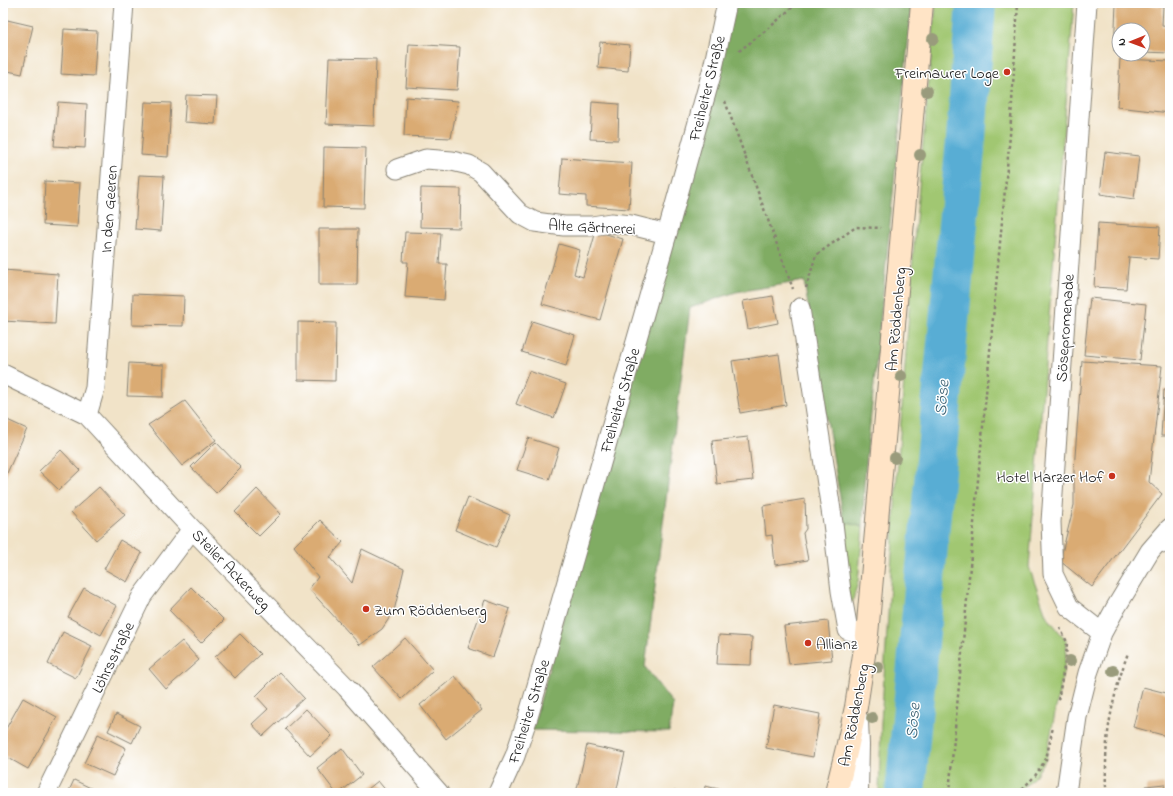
<svg xmlns="http://www.w3.org/2000/svg" width="1173" height="796" font-family="'Indie Flower',sans-serif">
	<style>
		.green { fill: #a1c772; stroke: #5e7247 }
		.forest { fill: #80ac64; stroke: #4e6440 }
		.lines { fill: none; stroke-linecap: round; stroke-linejoin: round }
		.river { stroke: #59add4; stroke-width: 40 }
		.building { fill: #daab73 }
		.service-casing { stroke: #868072; stroke-width: 12 }
		.minor-casing { stroke: #868072; stroke-width: 21 }
		.tertiary-casing { stroke: #868072; stroke-width: 24 }
		.secondary-casing { stroke: #868072; stroke-width: 24 }
		.path { stroke: #868072; stroke-width: 2.5; stroke-dasharray: 3 3; stroke-linecap: butt }
		.service { stroke: #fff; stroke-width: 10 }
		.minor { stroke: #fff; stroke-width: 19 }
		.tertiary { stroke: #fff; stroke-width: 22 }
		.secondary { stroke: #ffe4c6; stroke-width: 22 }
		.tree { fill: #999b7c }
		.poi-dot { fill: #c8321e; stroke: #fff; stroke-width: 1.5 }
		.labels { text-anchor: middle; stroke-width: 3; stroke-linejoin: round; paint-order: stroke }
		.poi-label { font-size: 16px; fill: #1c1c1c; stroke: #fff; text-anchor: end }
		.street-label { font-size: 16px; fill: #1c1c1c; stroke: #fff }
		.water-label { font-size: 17px; font-style: italic; fill: #375d6f; stroke: #fff }
	</style>
	<rect width="100%" height="100%" fill="#fff"/>
	<filter id="ink" filterUnits="userSpaceOnUse"><feTurbulence type="fractalNoise" baseFrequency=".025" numOctaves="2"/><feDisplacementMap in="SourceGraphic" scale="8" xChannelSelector="R" yChannelSelector="G"/><feConvolveMatrix kernelMatrix="1 2 1 2 8 2 1 2 1" color-interpolation-filters="sRGB"/></filter>
	<filter id="wash" filterUnits="userSpaceOnUse"><feTurbulence type="fractalNoise" baseFrequency=".012" numOctaves="4" result="noise"/><feDisplacementMap in="SourceGraphic" scale="16" xChannelSelector="R" yChannelSelector="G"/><feGaussianBlur stdDeviation="0.9" result="paint"/><feColorMatrix in="noise" values="0 0 0 0 0 0 0 0 0 0 0 0 0 0 0 0 0 1.4 0 .05"/><feComposite in="paint" operator="in"/></filter>
	<g filter="url(#wash)">
		<rect width="100%" height="100%" fill="#f1e3c8"/>
		<!-- green -->
		<path class="green" d="M936 3H1074L1029 567 1046 615 1067 642 1066 657 1046 759 1035 776 1018 793H879L881 723 898 461 915 230Z
			M844 522 863 527 858 582 850 610 843 559Z"/>
		<!-- forest -->
		<path class="forest" d="M734 3H912L864 484 863 527 844 522 804 281 736 292 690 308 645 667 673 704 669 732 532 730Z"/>
		<g class="lines">
			<!-- river -->
			<path class="river" d="M905 793 966 139 976 3"/>
		</g>
		<g id="blocks">
			<!-- building -->
			<path class="building" d="M604 3H617V6Z
				M1116 3 1163 6 1162 26 1170 27V53L1143 52V30H1119V51H1114Z
				M3 19 33 26 22 74 3 70Z
				M64 29 97 31 94 76 61 74Z
				M600 42 630 45 628 71 598 68Z
				M409 44 460 47 457 90 406 87Z
				M329 58 376 59 374 126 326 124Z
				M1120 59 1170 61V113L1117 107Z
				M186 95 217 96 215 124 184 122Z
				M406 97 458 101 451 138 404 136Z
				M58 102 87 104 85 148 54 146Z
				M145 102 171 103 168 157 141 155Z
				M592 102 619 104 618 140 590 139Z
				M324 147 366 148 364 208 323 207Z
				M1105 152 1139 156 1134 199 1100 194Z
				M562 158 632 163 629 209 586 206V196L559 194Z
				M139 175 164 176 161 231 135 229Z
				M45 181 80 183 77 227 43 225Z
				M421 188 461 189 460 228 420 227Z
				M1098 223 1160 227 1158 259 1129 257 1126 289 1094 287Z
				M319 229H358L357 285H319Z
				M596 231 623 239 600 320 542 304 559 244 580 250 574 274 583 277Z
				M405 232 441 233 439 264H447L444 300 405 297 408 262H403Z
				M3 270 58 274 55 324 3 321Z
				M133 294 184 296 183 326 132 325Z
				M773 296 778 323 748 329 743 301Z
				M1090 298 1146 304 1140 360 1084 355Z
				M532 321 575 335 566 366 522 352Z
				M298 322 336 323 335 381 298 380Z
				M779 354 786 405 740 413 732 361Z
				M1082 361 1162 366 1149 482 1162 494 1092 587 1060 561 1074 505V470Z
				M129 363 164 365 163 397 127 396Z
				M529 371 566 384 554 418 516 404Z
				M1164 390H1170V437L1169 436H1161Z
				M185 401 216 440 182 466 148 425Z
				M3 418 27 429 3 482Z
				M748 437 753 480 717 484 712 441Z
				M528 438 559 448 549 480 517 470Z
				M216 442 241 468 216 493 191 467Z
				M61 450 80 470 59 490 39 471Z
				M99 487 125 515 96 540 71 512Z
				M257 489 281 514 259 536 235 512Z
				M468 497 510 515 496 547 455 530Z
				M805 499 806 529 803 533 808 560 775 565 772 535 766 536 763 506Z
				M320 520 343 542 330 557 352 583 362 549 404 569 394 611 382 629 360 645 309 589 318 577 294 546Z
				M120 540 142 553 127 582 104 569Z
				M191 587 224 620 201 643 169 610Z
				M84 588 117 606 101 635 68 617Z
				M485 600 510 609 493 657 468 648Z
				M828 621 832 660 789 664 784 626Z
				M63 632 92 646 76 678 48 664Z
				M240 634 260 654 235 678 215 657Z
				M719 635 752 637 751 665 717 664Z
				M405 638 433 670 402 699 373 667Z
				M182 641 199 660 166 689 149 669Z
				M280 672 304 698 263 736 252 724 268 709 256 696Z
				M455 676 482 710 446 739 420 705Z
				M1143 687 1170 694V737L1133 727Z
				M23 698 57 717 28 769 3 755V734Z
				M774 705 820 714 813 757 766 748Z
				M306 709 332 736 310 756 285 729Z
				M116 714 140 726 132 743 108 731Z
				M98 734 126 748 113 776 84 763Z
				M587 745 625 753 616 793H576Z
				M342 748 362 775 339 793H336L317 768Z
				M74 780 101 793H68Z
				M378 781 388 793H363Z
				M1164 784 1165 793H1146V786Z
				M705 786 732 792V793H704Z
				M674 790 683 792V793H673Z"/>
		</g>
	</g>
	<g filter="url(#ink)">
		<use href="#blocks" fill-opacity="0" stroke="#868072" stroke-width="1"/>
		<g class="lines">
			<defs>
				<path id="service" d="M1156 543 1170 550"/>
				<path id="minor" d="M1087 3 1051 522 1053 574 1069 607 1102 633
					M397 169 426 159 452 161 469 165 481 172 520 214 535 222 564 226H592L611 223 631 225 667 234
					M800 308 833 523 841 591 848 630 867 635
					M3 374 87 415 192 529 347 688 439 793
					M87 415 95 388 124 3
					M46 793 142 596 192 529
					M498 793 515 756 528 717 667 234 713 68 727 3
					M1066 793 1077 717 1088 673 1102 633 1115 609 1150 551 1170 528"/>
				<path id="tertiary" d="M857 720 858 745 857 793"/>
				<path id="secondary" d="M836 793 847 748 856 707 867 635 922 3"/>
			</defs>
			<!-- service casing -->
			<use href="#service" class="service-casing"/>
			<!-- minor casing -->
			<use href="#minor" class="minor-casing"/>
			<!-- tertiary casing -->
			<use href="#tertiary" class="tertiary-casing"/>
			<!-- secondary casing -->
			<use href="#secondary" class="secondary-casing"/>
			<!-- path -->
			<path class="path" d="M739 51 769 28 797 3
				M725 101 793 289
				M806 288 816 255 856 227 881 228
				M1058 700 1066 657 1067 642 1059 626
				M949 793 1010 135 1018 3
				M1018 793 1035 776 1046 759 1053 727
				M1107 793C1105 784 1106 774 1106 765 1106 726 1115 689 1128 653"/>
			<!-- service -->
			<use href="#service" class="service"/>
			<!-- minor -->
			<use href="#minor" class="minor"/>
			<!-- tertiary -->
			<use href="#tertiary" class="tertiary"/>
			<!-- secondary -->
			<use href="#secondary" class="secondary"/>
		</g>
		<!-- trees -->
		<g class="tree">
			<circle cx="933" cy="39" r="6"/>
			<circle cx="927" cy="91" r="6"/>
			<circle cx="920" cy="155" r="6"/>
			<circle cx="901" cy="376" r="6"/>
			<circle cx="895" cy="458" r="6"/>
			<circle cx="1070" cy="661" r="6"/>
			<circle cx="878" cy="667" r="6"/>
			<circle cx="1113" cy="671" r="6"/>
			<circle cx="872" cy="718" r="6"/>
		</g>
	</g>
	<!-- markers -->
	<g class="poi-dot">
		<circle cx="1007" cy="72" r="4"/>
		<circle cx="1112" cy="476" r="4"/>
		<circle cx="366" cy="609" r="4"/>
		<circle cx="808" cy="643" r="4"/>
	</g>
	<g class="labels">
		<!-- poi labels -->
		<g class="poi-label">
			<text x="999" y="78">Freimaurer Loge</text>
			<text x="1104" y="482">Hotel Harzer Hof</text>
			<text x="374" y="615" text-anchor="start">Zum Röddenberg</text>
			<text x="816" y="649" text-anchor="start">Allianz</text>
		</g>
		<!-- street labels -->
		<g class="street-label">
			<text transform="translate(706 88) rotate(-76)" y="6">Freiheiter Straße</text>
			<text transform="translate(108 209) rotate(-86)" y="6">In den Geeren</text>
			<text transform="translate(592 226) rotate(3)" y="6">Alte Gärtnerei</text>
			<text transform="translate(895 319) rotate(-85)" y="6">Am Röddenberg</text>
			<text transform="translate(1064 328) rotate(-86)" y="6">Sösepromenade</text>
			<text transform="translate(619 400) rotate(-74)" y="6">Freiheiter Straße</text>
			<text transform="translate(232 569) rotate(46)" y="6">Steiler Ackerweg</text>
			<text transform="translate(112 657) rotate(-64)" y="6">Löhrsstraße</text>
			<text transform="translate(528 711) rotate(-73)" y="6">Freiheiter Straße</text>
			<text transform="translate(853 715) rotate(-79)" y="6">Am Röddenberg</text>
		</g>
		<!-- water labels -->
		<g class="water-label">
			<text transform="translate(941 398) rotate(-85)" y="6">Söse</text>
			<text transform="translate(912 721) rotate(-85)" y="6">Söse</text>
		</g>
	</g>
	<!-- margin -->
	<rect width="1173" height="796" fill="none" stroke="#fff" stroke-width="16"/>
	<!-- north arrow -->
	<g transform="translate(1131 42) rotate(269)"><circle r="19" fill="#ffffff" stroke="#a4a4a4"/>
	<path d="M0-3L7 15L0 10L-7 15Z" fill="#c8321e"/>
	<text y="-6" font-size="11" font-weight="bold" text-anchor="middle" fill="#1c1c1c">N</text>
	</g>
</svg>
